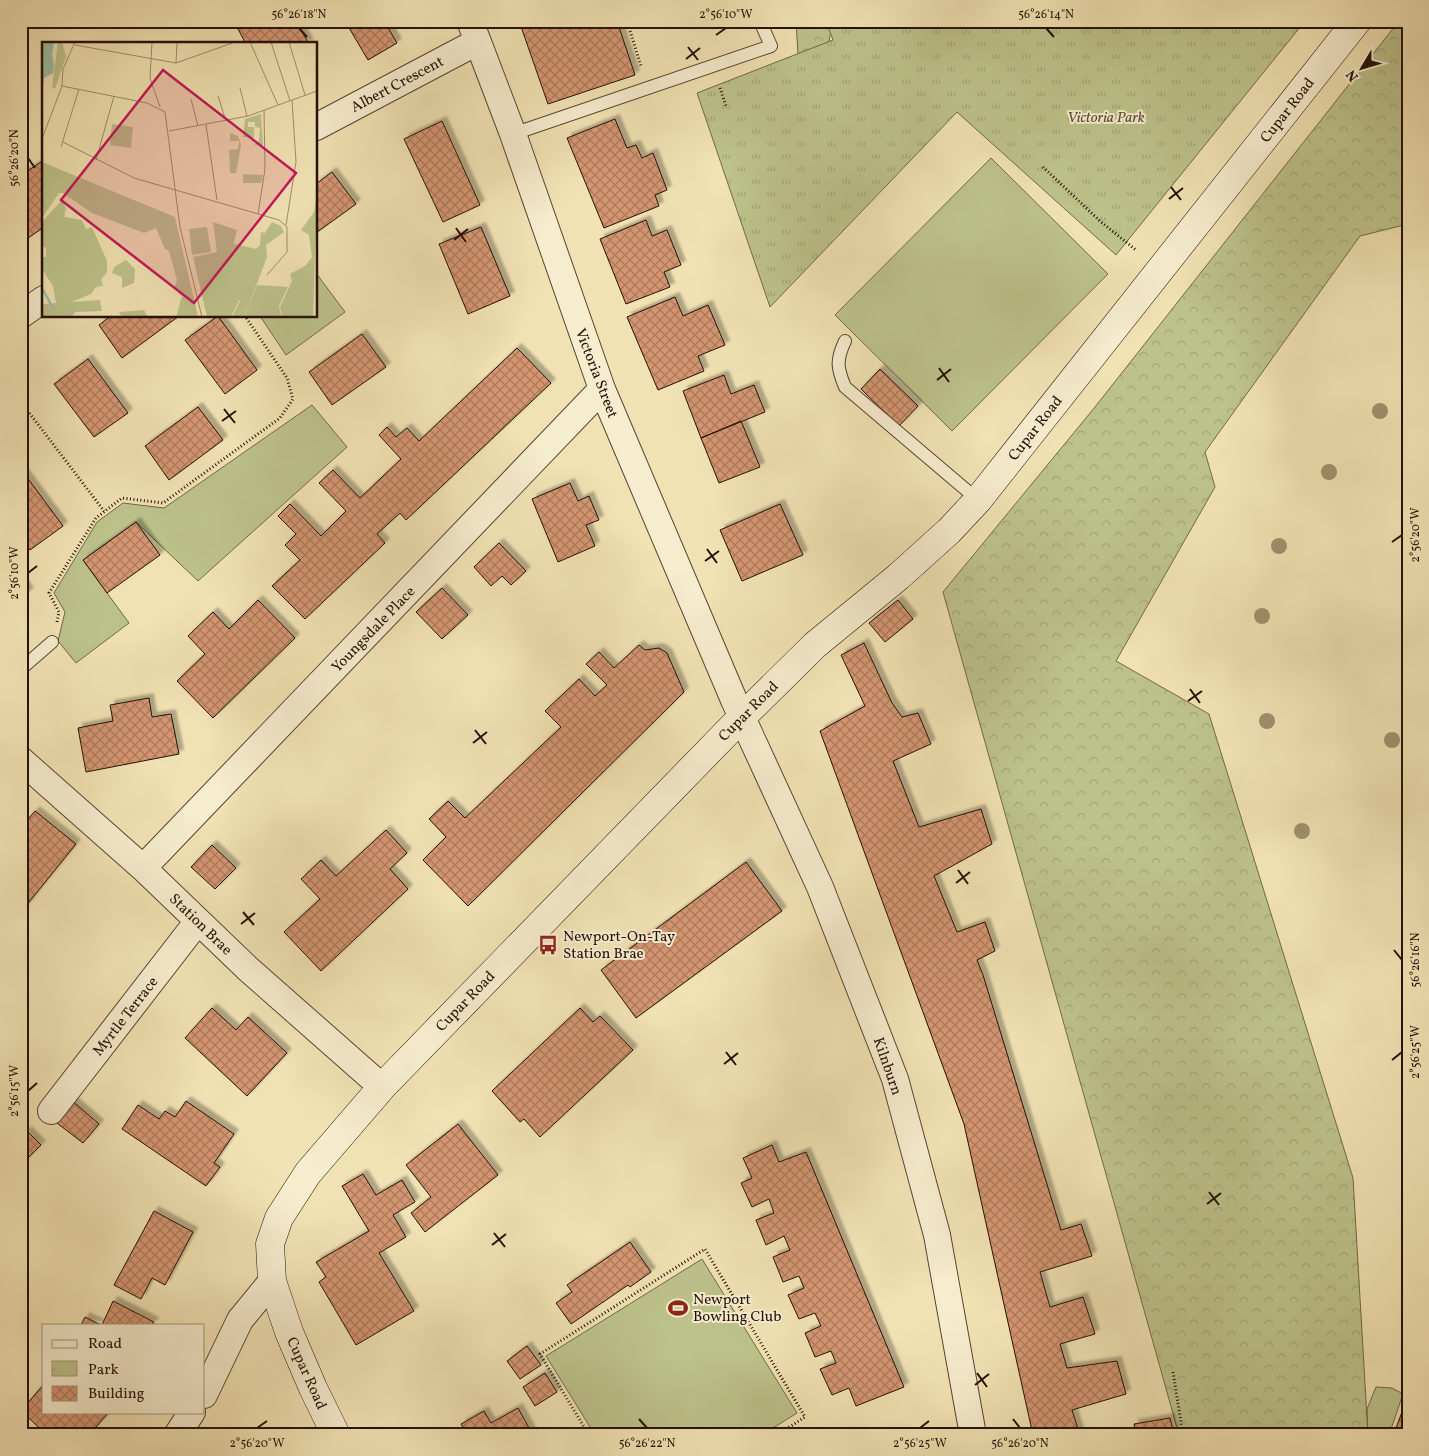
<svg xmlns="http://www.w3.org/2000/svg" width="1429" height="1456" font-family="Vollkorn,serif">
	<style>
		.green { fill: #bdc28b; stroke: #706949 }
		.forest { fill: url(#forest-crowns); stroke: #706949 }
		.park { fill: url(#park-tufts); stroke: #706949 }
		.building { fill: url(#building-cross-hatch); stroke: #241007; filter: url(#shadow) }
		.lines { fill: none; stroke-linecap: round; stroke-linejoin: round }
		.lane-casing { stroke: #574432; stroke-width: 14 }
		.street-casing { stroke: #574432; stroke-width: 28 }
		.secondary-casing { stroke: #241007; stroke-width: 29 }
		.path { stroke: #241007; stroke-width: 3; stroke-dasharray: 1 2.5; stroke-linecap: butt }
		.lane { stroke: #f6ecce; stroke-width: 12 }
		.street { stroke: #f6ecce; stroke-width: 26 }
		.secondary { stroke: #f6ecce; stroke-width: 28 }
		.tree { fill: #9e916e }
		.ticks { fill: none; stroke: #241007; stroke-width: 2 }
		.labels { text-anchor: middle; stroke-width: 4; stroke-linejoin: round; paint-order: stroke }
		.street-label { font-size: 15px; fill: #241007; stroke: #f6ecce }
		.park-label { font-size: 15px; font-style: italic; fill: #5a4e35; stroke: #f6ecce }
		.poi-label { font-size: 15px; fill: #241007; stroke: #f6ecce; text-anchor: start }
		.inset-river { fill: none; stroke: #9cbfa7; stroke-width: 2.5 }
		.inset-road { fill: none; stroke: #9f8e6e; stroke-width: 1 }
		.view { fill: #c2185b; fill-opacity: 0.15; stroke: #c2185b; stroke-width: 2.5 }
		.inset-edge { fill: none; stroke: #241007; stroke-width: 2.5 }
		.neatline { fill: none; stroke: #241007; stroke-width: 2 }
		.ticks-label { font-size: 12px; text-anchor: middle; fill: #241007 }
	</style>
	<defs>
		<pattern id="forest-crowns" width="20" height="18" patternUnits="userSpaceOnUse" patternTransform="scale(1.25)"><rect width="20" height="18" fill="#bdc28b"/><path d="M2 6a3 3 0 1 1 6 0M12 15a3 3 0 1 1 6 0" fill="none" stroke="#a2a676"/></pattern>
		<pattern id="park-tufts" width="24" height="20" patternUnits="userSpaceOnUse" patternTransform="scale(1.25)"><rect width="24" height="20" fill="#bdc28b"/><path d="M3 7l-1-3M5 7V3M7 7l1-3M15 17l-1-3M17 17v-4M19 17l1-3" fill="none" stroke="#a2a676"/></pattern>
		<pattern id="building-cross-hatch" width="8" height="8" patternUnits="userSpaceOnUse" patternTransform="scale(1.25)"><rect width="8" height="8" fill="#d49671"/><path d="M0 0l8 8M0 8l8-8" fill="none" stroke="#ac795b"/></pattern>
		<filter id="shadow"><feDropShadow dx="4.5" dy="-4.5" stdDeviation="1" flood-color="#0004"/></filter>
	</defs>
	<rect width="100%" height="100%" fill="#f1e2b3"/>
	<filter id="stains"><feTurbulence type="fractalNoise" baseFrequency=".004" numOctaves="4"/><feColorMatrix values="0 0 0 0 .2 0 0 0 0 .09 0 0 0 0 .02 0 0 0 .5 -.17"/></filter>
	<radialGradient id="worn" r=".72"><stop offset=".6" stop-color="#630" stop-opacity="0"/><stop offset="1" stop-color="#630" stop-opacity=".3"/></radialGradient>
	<!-- green -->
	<path class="green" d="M991 158 1108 274 952 431 835 315Z
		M316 273 345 312 286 355 260 316H316Z
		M312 405 347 447 198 581 136 522 83 560 129 623 76 663 58 641 65 612 54 593 97 522 123 503 164 508Z
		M702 1259 797 1413 762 1435H595L546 1356Z
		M1376 1387 1392 1388 1403 1394 1389 1435H1368L1367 1409Z"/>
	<!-- forest -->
	<path class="forest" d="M796 21H831L832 25 822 78 798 54Z
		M1399 21H1408V224L1360 236 1205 452 1215 487 1116 661 1209 714 1353 1178 1368 1435H1179L943 592 1095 407Z"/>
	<!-- park -->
	<path class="park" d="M826 21H1305L1116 255 957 112 770 307 697 93 833 40Z"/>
	<!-- building -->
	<path class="building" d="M251 21H296L309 44H246L238 29Z
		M345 21H396L387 26 397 43 368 60Z
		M519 21H617L635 75 548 104Z
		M689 21H711L693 29Z
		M615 119 627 148 636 145 642 158 653 153 667 190 655 195 659 206 604 228 567 138Z
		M442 121 480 205 443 222 404 139Z
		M44 160V227L21 243V171L23 174Z
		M332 172 356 204 316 233V184Z
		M646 220 652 236 667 230 681 265 664 272 670 287 626 304 600 239Z
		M481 227 510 296 468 314 439 244Z
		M675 297 683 316 708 305 725 345 698 356 704 371 658 390 627 317Z
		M111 316H179L122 358 99 325Z
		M218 316 257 370 225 394 185 340Z
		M362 334 386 367 332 405 309 372Z
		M517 348 551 383 406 520 400 513 377 534 385 543 305 619 272 586 300 560 285 545 296 534 278 516 290 504 321 536 346 511 319 483 333 470 360 498 401 459 379 435 387 427 396 437 407 428 419 441Z
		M88 359 128 413 94 437 54 384Z
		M880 369 918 406 899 426 861 389Z
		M724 375 731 394 754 385 765 412 701 438 683 391Z
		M198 407 223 440 169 480 145 446Z
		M741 421 760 467 719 483 701 438Z
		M23 472 63 526 30 550 21 537V473Z
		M570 483 578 501 589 496 599 520 586 525 595 546 558 562 532 499Z
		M780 504 803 555 742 581 720 530Z
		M136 522 160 555 107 593 83 560Z
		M499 543 526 571 511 585 502 576 491 586 474 567Z
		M21 581 29 592 21 598Z
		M442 588 468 615 442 639 416 612Z
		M258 600 295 638 213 718 177 681 205 654 188 636 213 612 229 629Z
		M898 600 913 619 885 642 869 623Z
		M864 643 892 703 902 717 918 713 931 744 893 761 919 827 981 809 992 844 934 876 957 932 985 922 995 951 977 960 983 975 1061 1230 1081 1224 1092 1256 1040 1272 1050 1307 1083 1297 1095 1334 1060 1344 1067 1368 1117 1361 1126 1394 1072 1410 1080 1435H1033L964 1124 820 731 865 706 841 655Z
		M639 645 645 650 659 648 667 653 684 692 468 906 423 860 446 837 429 819 448 801 465 818 561 727 545 711 579 679 595 696 607 685 586 664 599 652 614 668Z
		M149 698 152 717 171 714 179 754 86 772 78 728 113 721 110 705Z
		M35 811 76 844 21 912V838L26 833 21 828Z
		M386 830 407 853 390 869 408 889 321 971 284 932 320 899 301 879 321 860 336 876Z
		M212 845 236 868 215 889 191 867Z
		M746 862 782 911 636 1018 601 970Z
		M212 1008 236 1030 248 1017 287 1053 247 1096 185 1038Z
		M580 1008 593 1022 600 1016 633 1050 540 1137 524 1119 520 1122 492 1091Z
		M70 1099 99 1124 83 1143 53 1120Z
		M186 1101 234 1134 214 1163 220 1167 206 1186 122 1129 138 1105 159 1119 165 1111 175 1117Z
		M458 1124 498 1175 425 1232 411 1213 431 1197 406 1165Z
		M27 1131 41 1145 21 1165V1137Z
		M772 1145 779 1162 806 1152 904 1387 856 1406 849 1388 832 1395 820 1369 836 1363 831 1351 815 1357 805 1333 821 1326 815 1313 799 1319 788 1295 804 1288 799 1276 783 1282 773 1257 790 1250 784 1236 766 1245 756 1220 774 1213 769 1199 752 1207 741 1183 752 1178 743 1158Z
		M363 1174 376 1195 402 1180 415 1202 393 1215 406 1237 379 1253 414 1311 356 1345 319 1282 326 1277 316 1262 369 1231 342 1186Z
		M154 1211 193 1232 165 1285 152 1278 141 1299 114 1285Z
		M630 1242 651 1272 630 1287 628 1285 571 1324 556 1303 572 1292 567 1285Z
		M113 1301 154 1322 152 1325H102Z
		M85 1317 101 1325H81Z
		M527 1346 541 1365 520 1379 507 1361Z
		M545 1373 557 1392 535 1406 523 1387Z
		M43 1385 44 1412H109L89 1435H47L21 1411Z
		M1408 1396V1435H1407L1396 1428Z
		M518 1408 533 1435H467L461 1424 484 1411 491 1423Z
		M1170 1418 1174 1435H1136L1134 1424Z"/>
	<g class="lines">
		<defs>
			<path id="lane" d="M513 134 771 46 760 21
				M845 341C836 360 837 368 845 387L978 500
				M21 669 52 642"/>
			<path id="street" d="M470 21 513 134 602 389 734 700 820 887 895 1079 937 1235 973 1435
				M316 127 477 42
				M21 315 44 299
				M21 760 143 868 247 968 382 1087
				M143 868 602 389
				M51 1111 198 921
				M204 1395 240 1320 272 1281
				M177 1435 192 1412"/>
			<path id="secondary" d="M336 1435 313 1388 289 1332 272 1281 270 1244 279 1218 308 1173 382 1087 742 717 815 645 898 577 949 531 978 500 1357 21"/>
		</defs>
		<!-- lane casing -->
		<use href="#lane" class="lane-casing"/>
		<!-- street casing -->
		<use href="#street" class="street-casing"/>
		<!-- secondary casing -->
		<use href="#secondary" class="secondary-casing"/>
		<!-- path -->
		<path class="path" d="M627 21 641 66
			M720 88 726 106
			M1043 167 1101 222 1136 250
			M21 402 104 511
			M57 622 59 612 49 593 96 518 122 498 163 503 280 418 293 399 287 378 245 316
			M1173 1372 1183 1435
			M589 1435 540 1354 705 1249 805 1417 777 1435"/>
		<!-- lane -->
		<use href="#lane" class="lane"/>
		<!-- street -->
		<use href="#street" class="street"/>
		<!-- secondary -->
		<use href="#secondary" class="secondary"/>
	</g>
	<!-- trees -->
	<g class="tree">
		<circle cx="1380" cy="411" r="8"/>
		<circle cx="1329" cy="472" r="8"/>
		<circle cx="1279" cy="546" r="8"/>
		<circle cx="1262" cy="616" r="8"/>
		<circle cx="1267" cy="721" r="8"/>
		<circle cx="1392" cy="740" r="8"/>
		<circle cx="1302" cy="831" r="8"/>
	</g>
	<!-- ticks -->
	<path class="ticks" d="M299 28 307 37M1046 28 1054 37M716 35 726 28M688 47 698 60M686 59 700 48M28 158 35 168M1171 187 1181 200M1169 199 1183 188M456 228 466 242M454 240 468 229M939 368 949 382M937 380 951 369M224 409 235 423M222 421 236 411M1392 542 1402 535M707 549 717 563M705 561 719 551M28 573 37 566M1190 689 1200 703M1188 701 1202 691M475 730 486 744M473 743 487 732M958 870 968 884M956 883 970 872M243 912 254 925M241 924 255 913M1394 950 1402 960M726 1052 736 1065M1392 1060 1402 1052M724 1064 738 1053M28 1091 37 1083M1209 1192 1219 1205M1207 1204 1221 1193M494 1233 505 1247M492 1245 506 1234M977 1373 987 1387M975 1385 989 1374M639 1419 647 1428M1013 1419 1020 1428M257 1428 267 1421M920 1428 929 1421"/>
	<!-- icons -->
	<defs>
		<symbol id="bus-bare" viewBox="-9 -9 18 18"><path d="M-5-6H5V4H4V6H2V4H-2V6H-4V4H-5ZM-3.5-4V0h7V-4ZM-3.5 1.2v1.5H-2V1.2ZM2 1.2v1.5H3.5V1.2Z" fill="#8f2418" stroke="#f6ecce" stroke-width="2.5" paint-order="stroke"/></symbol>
		<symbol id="stadium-bare" viewBox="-9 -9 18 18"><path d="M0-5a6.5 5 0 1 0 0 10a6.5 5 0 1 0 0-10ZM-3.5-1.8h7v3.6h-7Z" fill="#8f2418" stroke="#f6ecce" stroke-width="2.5" paint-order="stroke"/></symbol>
	</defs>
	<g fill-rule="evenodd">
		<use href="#bus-bare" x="534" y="931" width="28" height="28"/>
		<use href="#stadium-bare" x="664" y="1294" width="28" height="28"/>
	</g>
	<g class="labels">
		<!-- street labels -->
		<g class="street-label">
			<text transform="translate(397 84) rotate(-28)" y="5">Albert Crescent</text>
			<text transform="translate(1287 110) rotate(-52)" y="5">Cupar Road</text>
			<text transform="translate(597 373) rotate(69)" y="5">Victoria Street</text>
			<text transform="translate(1035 428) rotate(-52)" y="5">Cupar Road</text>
			<text transform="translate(373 629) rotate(-46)" y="5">Youngsdale Place</text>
			<text transform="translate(748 711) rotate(-45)" y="5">Cupar Road</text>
			<text transform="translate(201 924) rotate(44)" y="5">Station Brae</text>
			<text transform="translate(465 1001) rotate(-46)" y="5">Cupar Road</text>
			<text transform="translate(125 1016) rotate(-52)" y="5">Myrtle Terrace</text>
			<text transform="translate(888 1066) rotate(71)" y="5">Kilnburn</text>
			<text transform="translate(307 1373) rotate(66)" y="5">Cupar Road</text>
		</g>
		<!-- park labels -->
		<g class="park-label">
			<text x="1106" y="122">Victoria Park</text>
		</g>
		<!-- poi labels -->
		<g class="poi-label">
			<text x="563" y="941">Newport-On-Tay<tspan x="563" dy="17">Station Brae</tspan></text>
			<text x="693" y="1304">Newport<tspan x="693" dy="17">Bowling Club</tspan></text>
		</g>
	</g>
	<!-- overview -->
	<g transform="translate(42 42)">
		<rect width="275" height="275" fill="#f1e2b3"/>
		<path d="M219 72 221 103H212L217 99 218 86 213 85V80H206V85H212V96L201 95 203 77ZM70 82 91 85 89 106 68 103ZM188 91 196 94 199 103 194 131H188L187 108 196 107 197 99H188ZM201 132 221 133 219 141H201ZM20 158 24 166 22 175 40 178 44 187 50 185 65 219V230L59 238 61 244 54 245 49 252 27 261H14L11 244 0 227V215H4V206L0 204V180ZM165 185 169 210 150 213 147 187ZM215 243 246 245 237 264 239 275H202Z" fill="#bdc28b"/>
		<path d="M16 0H20L24 14 13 47 10 45ZM0 120 133 175 156 275H134L140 254 132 246 135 238 127 209 123 207 114 186 102 191 50 171 21 151H17L0 176ZM275 152 271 275H240L238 265 250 239 248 232 263 224 270 215 267 193 259 188 272 170ZM230 180 239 184 242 190 224 203 225 215 202 275H190L198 259 193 253 192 205 188 201 214 207 218 203 219 190 223 191ZM84 218 93 227 92 241 80 246V235L70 231 72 225ZM58 258 60 269 33 270 29 275H0V262ZM102 268 106 275H80L77 270Z" fill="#bdc28b"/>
		<path d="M171 180 195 188 191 204 218 213 189 275H165L151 215 175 210Z" fill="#bdc28b"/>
		<path d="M0 0H12L10 13 12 22 11 31 2 36 0 50Z" fill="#9cbfa7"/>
		<path class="inset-river" d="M0 246 12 268"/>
		<path class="inset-road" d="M110 0 108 36 118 65M208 0 236 63M229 0 248 59M247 0 263 53M33 3 134 21 193 0M134 21 135 0M20 44 105 61 123 70 138 185 160 275M20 44 21 27 33 0M198 46 205 74M176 54 184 79M149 57 156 84M164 83 175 158M127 89 206 74 275 49M0 97 20 44M21 100 92 136 237 178 245 185V210L225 233M19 105 37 47M54 118 72 54M216 172 223 127 222 68M244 183 254 120 250 58"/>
		<path class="view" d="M121 28 254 131 152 261 19 158Z"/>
		<rect width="275" height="275" class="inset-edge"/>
	</g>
	<!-- margin -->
	<rect width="1429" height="1456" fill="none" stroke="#f1e2b3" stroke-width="55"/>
	<!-- legend -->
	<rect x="42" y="1324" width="162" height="90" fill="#f6ecce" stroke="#a2947e"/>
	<rect x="52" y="1340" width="25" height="8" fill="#f6ecce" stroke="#a2947e"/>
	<text x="88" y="1348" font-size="15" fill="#241007">Road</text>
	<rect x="52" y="1361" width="25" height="15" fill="url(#park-tufts)" stroke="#a2947e"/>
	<text x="88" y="1374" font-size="15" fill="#241007">Park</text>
	<rect x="52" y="1386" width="25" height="15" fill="url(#building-cross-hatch)" stroke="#a2947e"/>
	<text x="88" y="1398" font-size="15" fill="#241007">Building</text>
	<!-- north arrow -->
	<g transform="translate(1362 68) rotate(232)" stroke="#f6ecce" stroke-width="4" paint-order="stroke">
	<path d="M0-4L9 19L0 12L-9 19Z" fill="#241007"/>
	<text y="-8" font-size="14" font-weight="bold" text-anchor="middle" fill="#241007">N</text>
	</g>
	<rect x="28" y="28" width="1374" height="1400" class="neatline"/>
	<g class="ticks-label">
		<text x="299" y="18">56°26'18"N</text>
		<text x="726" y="18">2°56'10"W</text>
		<text x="1046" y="18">56°26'14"N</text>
		<text transform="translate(14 158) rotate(-90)" y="4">56°26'20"N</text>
		<text transform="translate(1415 535) rotate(-90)" y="4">2°56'20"W</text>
		<text transform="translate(14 573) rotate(-90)" y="4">2°56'10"W</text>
		<text transform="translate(1415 960) rotate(-90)" y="4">56°26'16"N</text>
		<text transform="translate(1415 1052) rotate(-90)" y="4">2°56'25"W</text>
		<text transform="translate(14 1091) rotate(-90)" y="4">2°56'15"W</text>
		<text x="257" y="1447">2°56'20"W</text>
		<text x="647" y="1447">56°26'22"N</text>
		<text x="920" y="1447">2°56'25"W</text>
		<text x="1020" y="1447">56°26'20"N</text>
	</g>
	<rect width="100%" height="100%" filter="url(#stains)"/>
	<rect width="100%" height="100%" fill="url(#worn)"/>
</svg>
